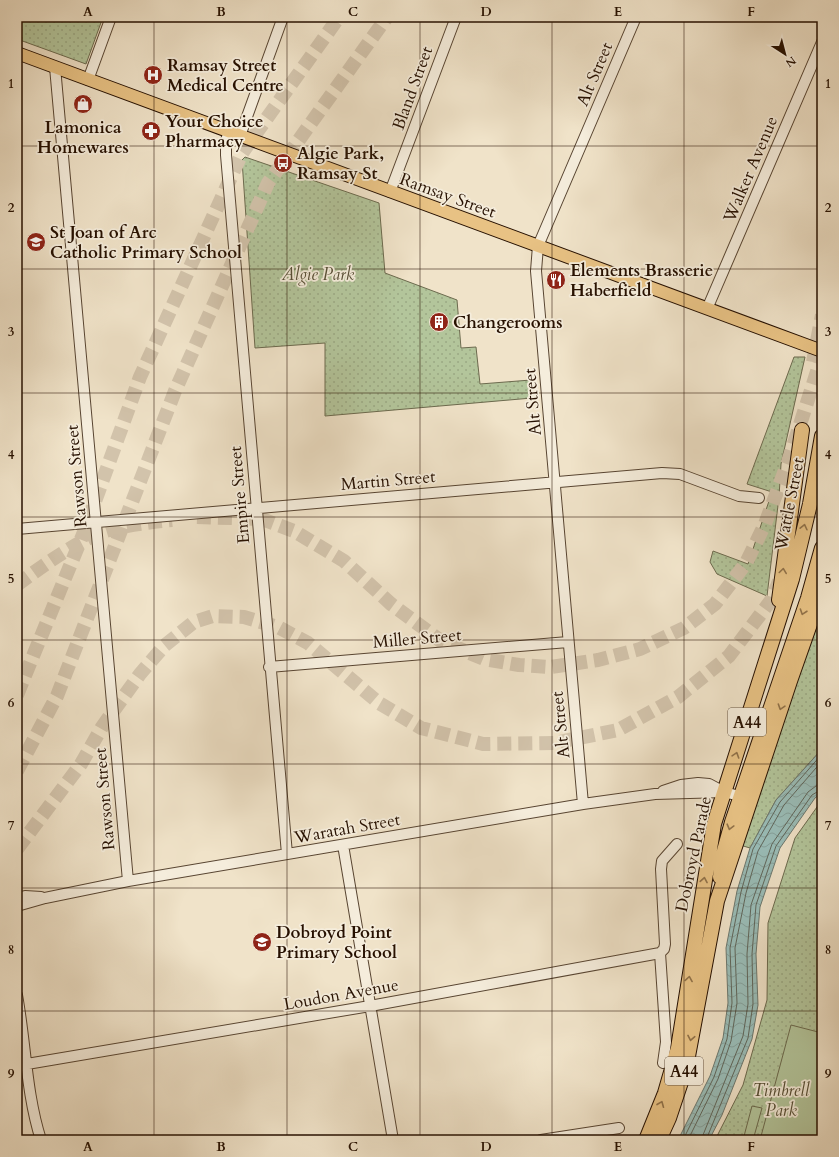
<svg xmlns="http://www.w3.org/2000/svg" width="839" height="1157" font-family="Cardo,serif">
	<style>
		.park { fill: url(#park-dots); stroke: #6c6a4e }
		.pitch { fill: #b3c59b; stroke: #6c6a4e }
		.water { fill: url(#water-waves); stroke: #6c786f }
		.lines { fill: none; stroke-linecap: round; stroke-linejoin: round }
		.shore { stroke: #60675c; stroke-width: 1 }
		.highway-tunnel { stroke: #d2c3ab; stroke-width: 14; stroke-dasharray: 14 7; stroke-linecap: butt }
		.minor-casing { stroke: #584532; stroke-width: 12 }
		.major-casing { stroke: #261000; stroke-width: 14 }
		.highway-casing { stroke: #261000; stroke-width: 16 }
		.minor { stroke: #f5eddc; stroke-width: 10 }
		.major { stroke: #e8c284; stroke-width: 12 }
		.highway { stroke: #e8c284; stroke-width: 14 }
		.oneway { stroke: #917249 }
		.grid { fill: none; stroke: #261000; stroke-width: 1; stroke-opacity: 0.55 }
		.labels { text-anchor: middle; stroke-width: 3.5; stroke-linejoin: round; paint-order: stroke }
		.shield { fill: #f5eddc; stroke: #645242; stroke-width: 1 }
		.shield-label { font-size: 16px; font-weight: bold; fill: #261000 }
		.poi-label { font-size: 17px; font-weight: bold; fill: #261000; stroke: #f5eddc; text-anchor: start }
		.street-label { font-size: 17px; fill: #261000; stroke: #f5eddc }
		.park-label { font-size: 17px; font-style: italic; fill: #574f36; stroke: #f5eddc }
		.neatline { fill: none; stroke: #261000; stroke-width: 1.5 }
		.grid-label { font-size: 13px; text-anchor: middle; font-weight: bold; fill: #261000 }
	</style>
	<defs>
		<pattern id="park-dots" width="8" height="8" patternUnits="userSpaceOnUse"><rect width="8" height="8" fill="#b3c59b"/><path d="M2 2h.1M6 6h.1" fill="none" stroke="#9aa884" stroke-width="1.8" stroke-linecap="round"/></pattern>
		<pattern id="water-waves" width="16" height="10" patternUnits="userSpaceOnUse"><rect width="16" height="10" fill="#9abeb9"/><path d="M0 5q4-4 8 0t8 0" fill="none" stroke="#85a29d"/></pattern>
	</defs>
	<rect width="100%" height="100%" fill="#f0e3c9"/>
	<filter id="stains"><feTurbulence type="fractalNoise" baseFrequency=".005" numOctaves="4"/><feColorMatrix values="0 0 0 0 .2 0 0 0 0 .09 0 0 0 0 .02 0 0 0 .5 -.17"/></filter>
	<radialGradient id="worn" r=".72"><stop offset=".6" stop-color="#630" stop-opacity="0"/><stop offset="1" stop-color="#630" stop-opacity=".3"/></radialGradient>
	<!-- park -->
	<path class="park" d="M17 17H103L86 64 17 39Z
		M245 157 379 203 385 273 457 300 461 348 476 347 480 384 531 380 532 398 325 416V343L255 348 242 160Z
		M794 357H805L781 464 779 497 767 596 717 574 710 562 713 551 748 564 772 492 747 484Z
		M822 604V749L776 800 750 848 740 845Z
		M822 800V1140H715L743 1085 767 1000 768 923 795 838Z"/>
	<!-- pitch -->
	<path class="pitch" d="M791 1025 822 1033V1140H760Z
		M752 1106 762 1108 753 1140H743Z"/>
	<!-- water -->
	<path class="water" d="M822 749V792L815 798 780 848 760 907 756 954 758 1005 752 1039 722 1115 709 1140H678L710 1076 723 1038 728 1003 726 948 737 891 750 848 776 800Z"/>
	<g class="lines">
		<!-- shore -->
		<path class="shore" d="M683 1140 714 1077 727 1039 732 1003 730 948 741 892 753 849 780 802 822 754
			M688 1140 718 1079 731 1041 737 1003 735 948 746 893 758 851 784 805 822 761
			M701 1140 743 1036 748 1004 747 954 751 905 772 844 808 792 816 786 822 784
			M706 1140 748 1038 753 1004 752 954 756 905 776 846 812 795 822 789"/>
		<!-- highway-tunnel -->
		<path class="highway-tunnel" d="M813 362 822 315
			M197 517 262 519 294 531 344 561 391 604 441 641 484 659 519 665 551 667 598 660 640 649 684 628 715 604 746 563 765 524 788 462 822 356
			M17 585C42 566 70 546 100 533 117 526 152 522 172 520
			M17 695 84 532 140 377 242 153 339 17
			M17 771 57 696 175 391 268 183 387 17
			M17 849 81 764 102 727 140 674 164 646 194 622 213 616 244 617 278 627 308 643 379 703 421 728 483 744 554 743 618 730 678 697 729 656 772 599 779 581"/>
		<defs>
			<path id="minor" d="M55 67 128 881
				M88 80 111 17
				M229 132 226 140V155L287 854
				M240 136 283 17
				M390 192 456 17
				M707 309 822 42
				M17 529 662 473 680 474 739 496 759 498
				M269 667 568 642
				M663 791 681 785 698 783 709 784 724 792 747 798
				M583 804 536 271 538 246 636 17
				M343 845 393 1140
				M17 898 25 896 41 897
				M17 906 45 898 128 881 583 804 655 794 724 792
				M17 995C26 1044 26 1093 41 1140
				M663 1063 666 1042 660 953 664 949 665 944 661 869 662 861 677 844
				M27 1064 370 1006 660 953
				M541 1140 619 1128"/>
			<path id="major" d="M17 53 822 351"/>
			<path id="highway" d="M779 600 802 430
				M720 877 722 858 732 822 808 598 822 548
				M646 1140 665 1093 678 1048 714 824 792 579 810 504 822 436
				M659 1140 669 1118 686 1067 717 901 790 681 822 590"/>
		</defs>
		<!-- minor casing -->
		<use href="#minor" class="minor-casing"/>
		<!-- major casing -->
		<use href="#major" class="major-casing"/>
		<!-- highway casing -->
		<use href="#highway" class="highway-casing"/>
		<!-- minor -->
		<use href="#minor" class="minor"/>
		<!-- major -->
		<use href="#major" class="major"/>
		<!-- highway -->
		<use href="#highway" class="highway"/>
	</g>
	<!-- one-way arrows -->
	<defs><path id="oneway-chevron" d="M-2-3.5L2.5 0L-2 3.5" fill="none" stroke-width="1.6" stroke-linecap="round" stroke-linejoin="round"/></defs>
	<g class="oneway">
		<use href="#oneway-chevron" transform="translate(804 527) rotate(-77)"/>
		<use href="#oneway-chevron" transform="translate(783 571) rotate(-82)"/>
		<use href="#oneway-chevron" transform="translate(803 612) rotate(109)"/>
		<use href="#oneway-chevron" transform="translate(781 707) rotate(108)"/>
		<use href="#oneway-chevron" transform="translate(736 755) rotate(-72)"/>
		<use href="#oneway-chevron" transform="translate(730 827) rotate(105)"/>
		<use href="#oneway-chevron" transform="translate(704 880) rotate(-80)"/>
		<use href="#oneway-chevron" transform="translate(689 979) rotate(-81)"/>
		<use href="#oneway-chevron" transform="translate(691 1038) rotate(101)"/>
		<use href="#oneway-chevron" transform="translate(661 1104) rotate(-68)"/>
	</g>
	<!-- grid -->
	<path class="grid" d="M154 17V1140M287 17V1140M420 17V1140M552 17V1140M684 17V1140M17 146H822M17 269H822M17 393H822M17 517H822M17 640H822M17 764H822M17 888H822M17 1011H822"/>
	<!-- icons -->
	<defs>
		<symbol id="hospital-disc" viewBox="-11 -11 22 22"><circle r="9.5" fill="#8f2418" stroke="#f5eddc"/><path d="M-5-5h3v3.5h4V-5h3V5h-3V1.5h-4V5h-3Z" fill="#fff"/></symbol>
		<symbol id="shop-disc" viewBox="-11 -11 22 22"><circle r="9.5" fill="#8f2418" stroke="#f5eddc"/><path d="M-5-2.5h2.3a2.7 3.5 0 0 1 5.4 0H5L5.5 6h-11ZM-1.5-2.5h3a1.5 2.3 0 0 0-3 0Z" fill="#fff"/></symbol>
		<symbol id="pharmacy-disc" viewBox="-11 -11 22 22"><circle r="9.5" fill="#8f2418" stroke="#f5eddc"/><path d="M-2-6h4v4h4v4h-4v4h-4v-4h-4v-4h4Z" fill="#fff"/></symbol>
		<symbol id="bus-disc" viewBox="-11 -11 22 22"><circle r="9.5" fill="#8f2418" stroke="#f5eddc"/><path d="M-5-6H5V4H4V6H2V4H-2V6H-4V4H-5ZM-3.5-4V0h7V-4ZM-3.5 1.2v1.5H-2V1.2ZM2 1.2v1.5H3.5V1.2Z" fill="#fff"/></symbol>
		<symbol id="school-disc" viewBox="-11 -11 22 22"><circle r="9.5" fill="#8f2418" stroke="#f5eddc"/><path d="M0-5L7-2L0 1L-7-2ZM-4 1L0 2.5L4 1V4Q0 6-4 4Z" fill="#fff"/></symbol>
		<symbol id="restaurant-disc" viewBox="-11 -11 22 22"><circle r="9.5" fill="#8f2418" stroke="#f5eddc"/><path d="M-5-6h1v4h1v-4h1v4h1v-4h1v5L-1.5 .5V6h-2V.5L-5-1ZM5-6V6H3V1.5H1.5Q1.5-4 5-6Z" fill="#fff"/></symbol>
		<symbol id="building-disc" viewBox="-11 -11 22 22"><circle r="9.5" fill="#8f2418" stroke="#f5eddc"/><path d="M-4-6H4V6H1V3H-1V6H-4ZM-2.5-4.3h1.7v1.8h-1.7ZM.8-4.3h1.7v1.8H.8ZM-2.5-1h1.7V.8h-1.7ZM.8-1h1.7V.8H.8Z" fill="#fff"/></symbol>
	</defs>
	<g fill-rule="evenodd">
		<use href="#hospital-disc" x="142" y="64" width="22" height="22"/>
		<use href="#shop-disc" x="72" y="93" width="22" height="22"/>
		<use href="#pharmacy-disc" x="140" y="120" width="22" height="22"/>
		<use href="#bus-disc" x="272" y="152" width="22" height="22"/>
		<use href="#school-disc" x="25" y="231" width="22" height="22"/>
		<use href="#restaurant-disc" x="545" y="269" width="22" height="22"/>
		<use href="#building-disc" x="428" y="311" width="22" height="22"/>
		<use href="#school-disc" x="251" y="931" width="22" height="22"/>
	</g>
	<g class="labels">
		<!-- shield labels -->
		<g class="shield">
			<rect x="728" y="708" width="38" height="28" rx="3"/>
			<rect x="665" y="1057" width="38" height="28" rx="3"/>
		</g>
		<g class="shield-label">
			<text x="747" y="728">A44</text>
			<text x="684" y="1077">A44</text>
		</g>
		<!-- poi labels -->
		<g class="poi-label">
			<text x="167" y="71">Ramsay Street<tspan x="167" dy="20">Medical Centre</tspan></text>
			<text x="165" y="127">Your Choice<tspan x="165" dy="20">Pharmacy</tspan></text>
			<text x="83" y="133" text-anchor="middle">Lamonica<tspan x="83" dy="20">Homewares</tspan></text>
			<text x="297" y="159">Algie Park,<tspan x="297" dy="20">Ramsay St</tspan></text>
			<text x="50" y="238">St Joan of Arc<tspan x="50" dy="20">Catholic Primary School</tspan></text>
			<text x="570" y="276">Elements Brasserie<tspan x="570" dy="20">Haberfield</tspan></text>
			<text x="453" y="328">Changerooms</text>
			<text x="276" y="938">Dobroyd Point<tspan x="276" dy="20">Primary School</tspan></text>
		</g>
		<!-- street labels -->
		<g class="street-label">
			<text transform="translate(594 74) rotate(-67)" y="6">Alt Street</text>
			<text transform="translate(412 88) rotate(-70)" y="6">Bland Street</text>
			<text transform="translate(750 169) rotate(-67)" y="6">Walker Avenue</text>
			<text transform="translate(448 195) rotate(20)" y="6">Ramsay Street</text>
			<text transform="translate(532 402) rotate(-95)" y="6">Alt Street</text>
			<text transform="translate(76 476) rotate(-95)" y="6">Rawson Street</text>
			<text transform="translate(388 480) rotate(-5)" y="6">Martin Street</text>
			<text transform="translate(239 495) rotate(-95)" y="6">Empire Street</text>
			<text transform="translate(789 504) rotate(-79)" y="6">Wattle Street</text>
			<text transform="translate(417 638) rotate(-5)" y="6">Miller Street</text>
			<text transform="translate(560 725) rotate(-96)" y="6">Alt Street</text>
			<text transform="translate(104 799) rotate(-95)" y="6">Rawson Street</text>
			<text transform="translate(347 828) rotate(-10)" y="6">Waratah Street</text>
			<text transform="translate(693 854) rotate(-78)" y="6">Dobroyd Parade</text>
			<text transform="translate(341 994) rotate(-10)" y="6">Loudon Avenue</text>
		</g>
		<!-- park labels -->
		<g class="park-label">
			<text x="318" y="280">Algie Park</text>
			<text x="781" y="1096">Timbrell<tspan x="781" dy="20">Park</tspan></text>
		</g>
	</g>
	<!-- margin -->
	<rect width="839" height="1157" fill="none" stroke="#f0e3c9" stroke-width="44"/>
	<!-- north arrow -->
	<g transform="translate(785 54) rotate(144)" stroke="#f5eddc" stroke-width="3" paint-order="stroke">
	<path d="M0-3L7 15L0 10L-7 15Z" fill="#261000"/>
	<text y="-6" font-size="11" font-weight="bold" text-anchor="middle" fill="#261000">N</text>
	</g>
	<rect x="22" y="22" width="795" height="1113" class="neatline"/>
	<g class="grid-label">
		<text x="88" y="16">A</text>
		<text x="221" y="16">B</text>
		<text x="353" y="16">C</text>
		<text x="486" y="16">D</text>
		<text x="618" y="16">E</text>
		<text x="751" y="16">F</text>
		<text x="11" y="88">1</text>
		<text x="828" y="88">1</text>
		<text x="11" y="212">2</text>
		<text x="828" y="212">2</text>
		<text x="11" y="336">3</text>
		<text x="828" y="336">3</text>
		<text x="11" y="459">4</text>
		<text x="828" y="459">4</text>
		<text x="11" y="583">5</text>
		<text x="828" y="583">5</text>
		<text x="11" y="707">6</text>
		<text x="828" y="707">6</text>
		<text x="11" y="830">7</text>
		<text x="828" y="830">7</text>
		<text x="11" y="954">8</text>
		<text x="828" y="954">8</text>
		<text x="11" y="1078">9</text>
		<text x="828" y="1078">9</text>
		<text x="88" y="1151">A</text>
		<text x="221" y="1151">B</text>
		<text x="353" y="1151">C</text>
		<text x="486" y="1151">D</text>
		<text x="618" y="1151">E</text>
		<text x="751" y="1151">F</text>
	</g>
	<rect width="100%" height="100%" filter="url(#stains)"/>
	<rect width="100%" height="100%" fill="url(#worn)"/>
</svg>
